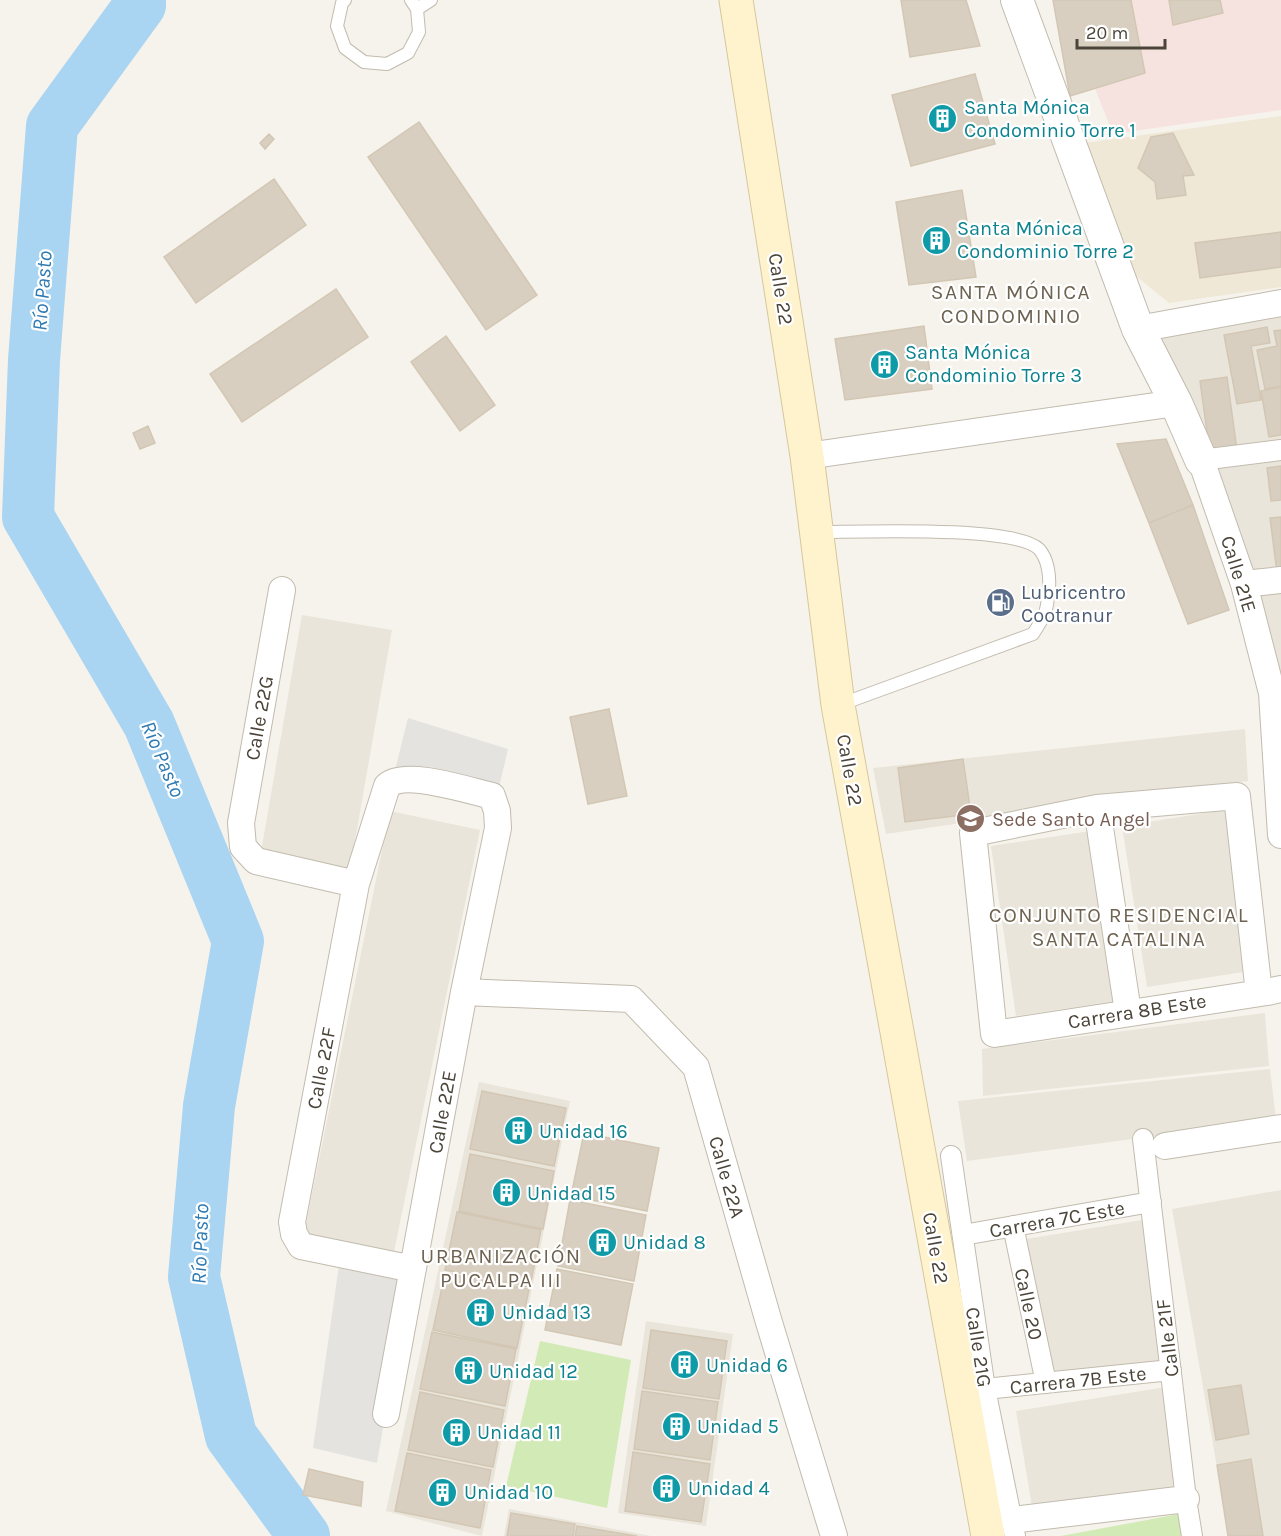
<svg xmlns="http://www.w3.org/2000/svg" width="1281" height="1536" font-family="Karla,sans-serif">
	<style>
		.residential { fill: #eae5da }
		.education { fill: #efe8d6 }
		.medical { fill: #f6e3e0 }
		.green { fill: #d2eab5 }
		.parking { fill: #e5e3e0 }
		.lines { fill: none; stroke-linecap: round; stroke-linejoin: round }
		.river { stroke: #a9d4f2; stroke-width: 52 }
		.building { fill: #d8cfc1; stroke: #d3c7b4; stroke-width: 1.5 }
		.service-casing { stroke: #c2bbae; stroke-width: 14 }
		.pedestrian-casing { stroke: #c2bbae; stroke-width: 22 }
		.minor-casing { stroke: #c2bbae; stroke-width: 28 }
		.tertiary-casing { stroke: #c2bbae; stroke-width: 34 }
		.secondary-casing { stroke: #d6c79b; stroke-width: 35 }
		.service { stroke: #fff; stroke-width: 12 }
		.pedestrian { stroke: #fff; stroke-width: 20 }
		.minor { stroke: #fff; stroke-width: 26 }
		.tertiary { stroke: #fff; stroke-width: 32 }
		.secondary { stroke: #fff3cd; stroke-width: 33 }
		.labels { text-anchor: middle; stroke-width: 4.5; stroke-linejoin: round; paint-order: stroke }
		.culture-label { font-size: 20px; fill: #0d838f; stroke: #fff; text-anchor: start }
		.street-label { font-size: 20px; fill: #4b4439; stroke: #fff }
		.service-label { font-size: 20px; fill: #4e5e75; stroke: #fff; text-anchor: start }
		.education-label { font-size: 20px; fill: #785e54; stroke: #fff; text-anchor: start }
		.water-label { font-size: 21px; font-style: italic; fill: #2e7ab2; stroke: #fff }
		.neighbourhood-label { font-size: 21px; letter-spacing: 1.5px; fill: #6e6250; stroke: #fff }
	</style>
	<rect width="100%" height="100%" fill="#f6f3ec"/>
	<!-- residential -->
	<path class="residential" d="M1281 315V728L1150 337Z
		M302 615 392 630 350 869 261 852Z
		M1245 729 1248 781 886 834 873 768Z
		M1225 810 1250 971 1147 987 1122 826Z
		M390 811 480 830 392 1262 302 1243Z
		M1091 831 1116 1001 1016 1016 991 846Z
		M1265 1013 1269 1066 983 1096 982 1049Z
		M1270 1069 1276 1120 967 1161 958 1101Z
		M479 1082 570 1101 482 1536 386 1511Z
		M1281 1190V1536H1229L1172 1209Z
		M1148 1219 1167 1363 1048 1372 1026 1239Z
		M646 1321 733 1334 706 1526 618 1513Z
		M1179 1385 1197 1502 1036 1530 1016 1411Z
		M509 1509 651 1536H504Z"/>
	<!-- education -->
	<path class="education" d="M1281 116V287L1169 303 1131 272 1084 143Z"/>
	<!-- medical -->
	<path class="medical" d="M1060 0H1281V110L1113 134Z"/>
	<!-- green -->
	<path class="green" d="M540 1341 631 1360 607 1508 506 1486Z
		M1179 1514 1183 1536H1061Z"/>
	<!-- parking -->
	<path class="parking" d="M408 718 508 749 497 796 394 774Z
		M340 1258 410 1270 377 1463 313 1448Z"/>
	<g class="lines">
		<!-- river -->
		<path class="river" d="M140 0V5L52 126 34 360 28 517 149 724 238 941 209 1106 194 1277 231 1436 304 1536"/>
	</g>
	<!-- building -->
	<path class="building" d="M901 0H966L980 46 910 57Z
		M1053 0H1131L1145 73 1070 96Z
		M1169 0H1220L1223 13 1173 25Z
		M975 74 995 144 911 166 892 95Z
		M419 122 537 295 486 330 368 157Z
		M1173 133 1194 175 1183 176 1186 195 1157 199 1155 182 1138 168 1151 137Z
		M269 134 274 139 265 149 260 143Z
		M274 179 306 225 196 303 164 257Z
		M962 190 976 277 909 285 896 202Z
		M1281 232V267L1200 278 1195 243Z
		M336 289 368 337 242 422 210 374Z
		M924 326 932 389 845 400 835 339Z
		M1267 327 1270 343 1251 346 1261 400 1237 404 1224 335Z
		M1281 330V386L1265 389 1257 350 1277 346 1274 331Z
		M446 336 495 405 460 431 411 362Z
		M1227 377 1237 450 1210 454 1200 381Z
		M1281 387V435L1269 437 1261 391Z
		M148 426 155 443 140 449 133 433Z
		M1166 439 1193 505 1149 523 1117 444Z
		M1281 466V500L1271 501 1267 468Z
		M1193 505 1229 610 1188 624 1149 523Z
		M1281 517V572H1277L1270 518Z
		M609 709 627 796 588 804 570 717Z
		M963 759 971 814 905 822 898 768Z
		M482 1091 566 1108 554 1166 470 1149Z
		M584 1133 659 1148 647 1211 571 1196Z
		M470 1154 554 1171 543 1229 459 1211Z
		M570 1200 646 1215 634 1281 558 1266Z
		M457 1212 541 1230 530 1287 445 1270Z
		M557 1269 633 1284 621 1345 545 1330Z
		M445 1273 529 1289 517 1348 433 1330Z
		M651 1330 727 1341 719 1399 643 1388Z
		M432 1332 516 1349 505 1406 420 1389Z
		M1241 1385 1249 1434 1216 1440 1208 1390Z
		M642 1391 718 1402 710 1460 634 1449Z
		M420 1392 504 1410 493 1467 408 1450Z
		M633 1452 710 1464 701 1522 625 1511Z
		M407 1453 491 1470 480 1528 395 1511Z
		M1251 1459 1263 1536H1228L1217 1465Z
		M309 1469 363 1482 361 1506 303 1495Z
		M511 1513 575 1524 573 1536H507Z
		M577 1526 612 1532 637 1536H575Z"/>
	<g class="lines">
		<defs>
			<path id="service" d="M345 0 342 3 337 26 345 48 364 62 387 64 408 53 419 32 417 9 411 0
				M417 9 431 0
				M817 532C857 532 1014 525 1039 549 1048 559 1050 576 1049 588 1047 612 1046 614 1033 634L839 705"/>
			<path id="pedestrian" d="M1201 460 1281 450
				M1143 1139 1186 1499 1192 1536
				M951 1156 985 1389 1015 1536
				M1013 1226 1046 1383
				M963 1235 1151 1202
				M985 1389 1171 1370"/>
			<path id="minor" d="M1138 329 1281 303
				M807 456 1176 403
				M1201 460 1244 584 1272 693 1281 835
				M1244 584 1281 580
				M282 590 241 823 243 847 256 861 356 884
				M1097 808 1128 1012
				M464 992 631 999 696 1067 768 1319 834 1536
				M1259 993 1237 796 1097 808 973 833 994 1034 1267 992 1281 989
				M1165 1146 1281 1128
				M386 1414 464 992 498 828 497 811 492 796C470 791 404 769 387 786L356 884 292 1222 294 1234 301 1246 413 1269
				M1012 1520 1186 1499"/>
			<path id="tertiary" d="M1017 0 1138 329 1176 403 1201 460"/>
			<path id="secondary" d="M736 0 807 456 838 705 988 1536"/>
		</defs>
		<!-- service casing -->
		<use href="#service" class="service-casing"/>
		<!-- pedestrian casing -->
		<use href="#pedestrian" class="pedestrian-casing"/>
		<!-- minor casing -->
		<use href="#minor" class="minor-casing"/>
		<!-- tertiary casing -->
		<use href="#tertiary" class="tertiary-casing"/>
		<!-- secondary casing -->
		<use href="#secondary" class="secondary-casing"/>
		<!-- service -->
		<use href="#service" class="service"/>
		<!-- pedestrian -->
		<use href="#pedestrian" class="pedestrian"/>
		<!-- minor -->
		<use href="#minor" class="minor"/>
		<!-- tertiary -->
		<use href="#tertiary" class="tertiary"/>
		<!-- secondary -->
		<use href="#secondary" class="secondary"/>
	</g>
	<!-- icons -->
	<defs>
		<symbol id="building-disc" viewBox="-11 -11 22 22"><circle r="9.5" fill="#0f9aa8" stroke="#fff"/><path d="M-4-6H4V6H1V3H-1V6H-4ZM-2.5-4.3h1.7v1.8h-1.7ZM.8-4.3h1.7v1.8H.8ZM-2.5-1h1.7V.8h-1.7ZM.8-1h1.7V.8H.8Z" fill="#fff"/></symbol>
		<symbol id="fuel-disc" viewBox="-11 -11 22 22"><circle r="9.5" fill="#5c6f8a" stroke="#fff"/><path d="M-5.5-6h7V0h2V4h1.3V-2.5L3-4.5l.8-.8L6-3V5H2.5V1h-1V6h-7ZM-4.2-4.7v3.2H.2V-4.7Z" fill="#fff"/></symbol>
		<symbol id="school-disc" viewBox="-11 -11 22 22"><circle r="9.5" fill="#8d6e63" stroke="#fff"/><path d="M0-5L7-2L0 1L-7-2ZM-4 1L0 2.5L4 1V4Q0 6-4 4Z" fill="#fff"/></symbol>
	</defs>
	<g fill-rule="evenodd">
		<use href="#building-disc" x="926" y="102" width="33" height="33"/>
		<use href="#building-disc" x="920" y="224" width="33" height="33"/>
		<use href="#building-disc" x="868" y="348" width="33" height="33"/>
		<use href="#fuel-disc" x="984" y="586" width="33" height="33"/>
		<use href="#school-disc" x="954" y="802" width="33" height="33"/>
		<use href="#building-disc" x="502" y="1114" width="33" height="33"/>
		<use href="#building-disc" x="490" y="1176" width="33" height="33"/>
		<use href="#building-disc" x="586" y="1226" width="33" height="33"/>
		<use href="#building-disc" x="464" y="1296" width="33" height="33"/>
		<use href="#building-disc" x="668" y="1348" width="33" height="33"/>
		<use href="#building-disc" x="452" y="1354" width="33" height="33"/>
		<use href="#building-disc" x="660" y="1410" width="33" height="33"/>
		<use href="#building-disc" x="440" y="1416" width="33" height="33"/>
		<use href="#building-disc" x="650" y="1472" width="33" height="33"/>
		<use href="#building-disc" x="426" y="1476" width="33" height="33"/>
	</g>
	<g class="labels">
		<!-- culture labels -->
		<g class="culture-label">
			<text x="964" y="114">Santa Mónica<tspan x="964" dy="23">Condominio Torre 1</tspan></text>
			<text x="957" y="235">Santa Mónica<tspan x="957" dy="23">Condominio Torre 2</tspan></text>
			<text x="905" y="359">Santa Mónica<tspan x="905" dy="23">Condominio Torre 3</tspan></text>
			<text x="539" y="1138">Unidad 16</text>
			<text x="527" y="1200">Unidad 15</text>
			<text x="623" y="1249">Unidad 8</text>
			<text x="502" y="1319">Unidad 13</text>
			<text x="706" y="1372">Unidad 6</text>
			<text x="489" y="1378">Unidad 12</text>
			<text x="697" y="1433">Unidad 5</text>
			<text x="477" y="1439">Unidad 11</text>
			<text x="688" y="1495">Unidad 4</text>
			<text x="464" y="1499">Unidad 10</text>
		</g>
		<!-- street labels -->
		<g class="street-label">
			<text transform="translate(781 289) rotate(81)" y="7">Calle 22</text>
			<text transform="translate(1239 574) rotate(73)" y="7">Calle 21E</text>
			<text transform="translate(259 718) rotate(-80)" y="7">Calle 22G</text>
			<text transform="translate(850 770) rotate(80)" y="7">Calle 22</text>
			<text transform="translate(1137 1011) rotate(-9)" y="7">Carrera 8B Este</text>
			<text transform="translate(321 1068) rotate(-79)" y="7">Calle 22F</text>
			<text transform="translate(442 1112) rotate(-80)" y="7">Calle 22E</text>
			<text transform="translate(727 1177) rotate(74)" y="7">Calle 22A</text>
			<text transform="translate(1057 1219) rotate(-10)" y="7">Carrera 7C Este</text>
			<text transform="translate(936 1248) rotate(80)" y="7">Calle 22</text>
			<text transform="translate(1029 1304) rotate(78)" y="7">Calle 20</text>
			<text transform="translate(1167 1338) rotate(-97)" y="7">Calle 21F</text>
			<text transform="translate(979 1347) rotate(81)" y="7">Calle 21G</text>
			<text transform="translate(1078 1380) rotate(-6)" y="7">Carrera 7B Este</text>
		</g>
		<!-- service labels -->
		<g class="service-label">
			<text x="1021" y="599">Lubricentro<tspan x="1021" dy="23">Cootranur</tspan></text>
		</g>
		<!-- education labels -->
		<g class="education-label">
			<text x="992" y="826">Sede Santo Angel</text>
		</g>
		<!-- water labels -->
		<g class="water-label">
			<text transform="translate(42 291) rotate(-86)" y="7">Río Pasto</text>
			<text transform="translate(163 759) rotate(67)" y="7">Río Pasto</text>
			<text transform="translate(200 1244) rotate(-88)" y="7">Río Pasto</text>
		</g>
		<!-- neighbourhood labels -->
		<g class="neighbourhood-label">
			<text x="1011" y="299">SANTA MÓNICA<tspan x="1011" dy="24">CONDOMINIO</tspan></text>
			<text x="1119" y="922">CONJUNTO RESIDENCIAL<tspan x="1119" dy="24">SANTA CATALINA</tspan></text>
			<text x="501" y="1263">URBANIZACIÓN<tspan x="501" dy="24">PUCALPA III</tspan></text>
		</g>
	</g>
	<!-- scale -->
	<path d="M1077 39v9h88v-9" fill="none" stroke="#4b4439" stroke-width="3"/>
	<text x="1086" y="39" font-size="18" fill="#4b4439" stroke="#ffffff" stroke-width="4.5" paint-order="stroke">20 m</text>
</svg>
